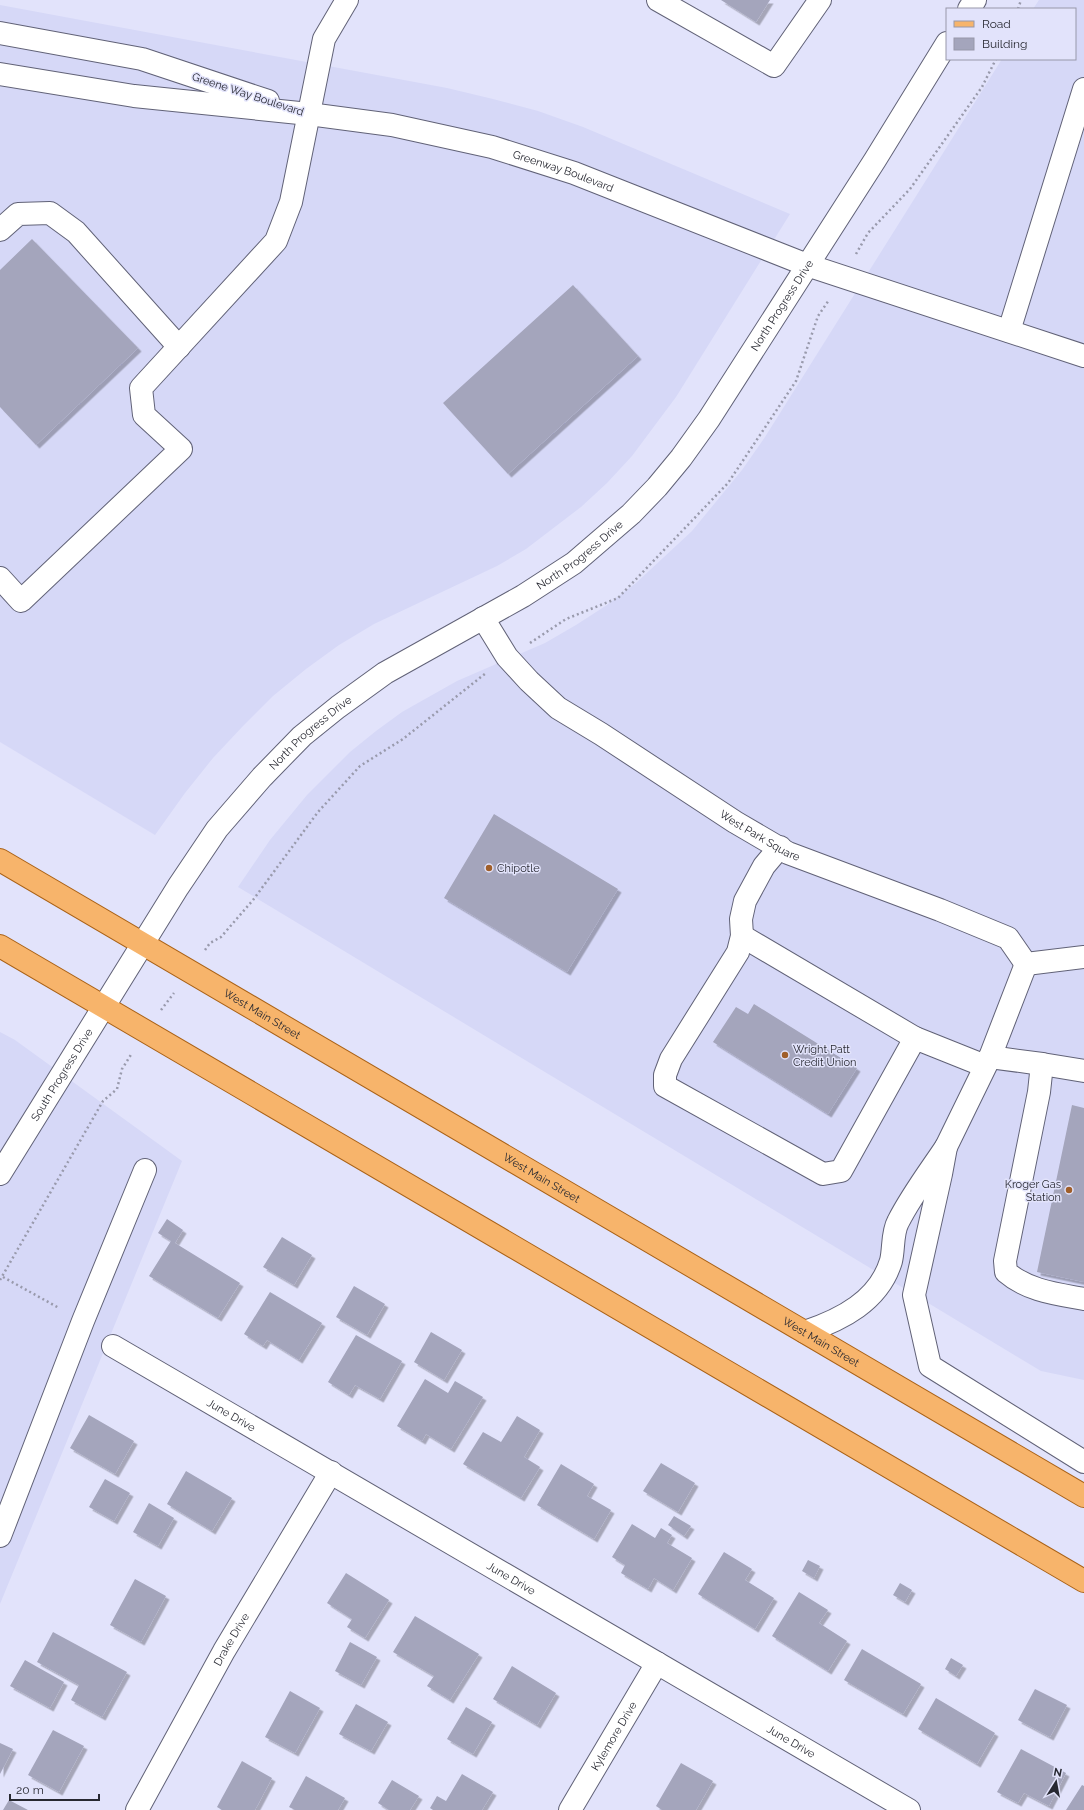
<svg xmlns="http://www.w3.org/2000/svg" width="1084" height="1810" font-family="Raleway,sans-serif">
	<style>
		.built { fill: #d6d8f7 }
		.building { fill: #a4a5bc; filter: url(#shadow) }
		.lines { fill: none; stroke-linecap: round; stroke-linejoin: round }
		.minor-casing { stroke: #616277; stroke-width: 24 }
		.major-casing { stroke: #aa6217; stroke-width: 24 }
		.path { stroke: #999aac; stroke-width: 2.5; stroke-dasharray: 2 3; stroke-linecap: butt }
		.minor { stroke: #fff; stroke-width: 22 }
		.major { stroke: #f7b46b; stroke-width: 22 }
		.poi-dot { fill: #a05f2a; stroke: #e2e3fb; stroke-width: 1.5 }
		.labels { text-anchor: middle; stroke-width: 3; stroke-linejoin: round; paint-order: stroke }
		.street-label { font-size: 11px; fill: #272831; stroke: #e2e3fb }
		.poi-label { font-size: 11px; fill: #272831; stroke: #e2e3fb; text-anchor: start }
	</style>
	<defs>
		<filter id="shadow"><feDropShadow dx="3.5" dy="3.5" stdDeviation="0" flood-color="#0004"/></filter>
	</defs>
	<rect width="100%" height="100%" fill="#e2e3fb"/>
	<!-- built -->
	<path class="built" d="M1039 0H1084V1380L1041 1371 238 887 270 840 307 795 350 752 376 731 402 712 457 681 545 643 576 625 607 605 636 583 692 531 742 470 765 437 1002 59H1075V9H1033Z
		M0 5 447 88 493 99 538 111 583 127 790 214 676 397 632 456 607 483 581 507 526 549 497 566 374 624 339 645 306 669 273 696 243 726 213 758 185 793 155 835 0 742Z
		M0 1032 15 1040 182 1161 0 1604Z"/>
	<!-- building -->
	<path class="building" d="M721 0H770L756 22Z
		M32 239 138 348 36 445 0 407V270Z
		M573 285 638 356 508 474 443 403Z
		M494 814 618 889 567 972 444 898Z
		M754 1004 857 1068 828 1114 713 1042 736 1007 748 1014Z
		M1072 1105 1084 1108V1282L1037 1272Z
		M167 1219 183 1230 175 1243 240 1283 218 1318 149 1276 171 1241 158 1233Z
		M282 1237 312 1255 294 1285 263 1267Z
		M354 1286 385 1304 367 1335 336 1317Z
		M270 1292 322 1323 299 1360 267 1340 263 1346 244 1334Z
		M431 1332 462 1350 444 1380 414 1362Z
		M356 1335 402 1361 380 1399 355 1385 349 1395 328 1382Z
		M425 1379 448 1393 455 1381 483 1397 451 1449 426 1434 422 1441 397 1426Z
		M89 1415 134 1441 115 1474 70 1448Z
		M517 1416 540 1430 524 1457 540 1467 521 1498 463 1464 483 1432 501 1442Z
		M661 1463 695 1483 678 1512 643 1491Z
		M561 1464 594 1484 587 1496 611 1510 594 1539 537 1505Z
		M186 1471 232 1498 212 1531 167 1504Z
		M105 1479 130 1493 114 1521 89 1507Z
		M149 1503 174 1518 158 1546 133 1532Z
		M674 1516 691 1526 684 1536 668 1525Z
		M632 1524 655 1538 661 1528 672 1535 667 1543 692 1558 673 1590 654 1578 648 1589 621 1573 625 1565 612 1557Z
		M724 1552 752 1569 745 1580 774 1598 755 1629 698 1594Z
		M808 1560 820 1566 814 1578 802 1571Z
		M346 1573 389 1600 365 1638 347 1627 352 1619 327 1603Z
		M135 1579 166 1596 141 1642 110 1625Z
		M900 1583 912 1590 905 1602 893 1595Z
		M799 1592 828 1610 819 1623 847 1641 828 1671 772 1636Z
		M415 1616 479 1654 450 1700 427 1686 434 1676 393 1652Z
		M53 1632 127 1672 102 1717 71 1700 79 1685 37 1662Z
		M350 1642 377 1657 361 1685 335 1671Z
		M862 1649 921 1684 903 1714 844 1680Z
		M951 1658 963 1665 956 1676 945 1669Z
		M25 1660 64 1682 50 1708 10 1686Z
		M512 1666 556 1693 537 1725 493 1699Z
		M1035 1689 1067 1705 1050 1737 1018 1720Z
		M290 1691 320 1708 295 1753 265 1737Z
		M936 1698 995 1733 977 1764 918 1729Z
		M356 1704 388 1722 371 1751 339 1734Z
		M466 1707 492 1722 473 1754 447 1739Z
		M53 1730 84 1746 59 1792 28 1775Z
		M0 1743 13 1749 0 1774Z
		M1021 1749 1066 1773 1049 1806 1024 1793 1018 1803 997 1792Z
		M242 1761 272 1778 255 1810H222L217 1807Z
		M681 1763 713 1781 696 1810H662L656 1806Z
		M462 1774 493 1792 482 1810H433L430 1808 437 1796 446 1801Z
		M306 1776 345 1798 338 1810H295L289 1807Z
		M392 1780 419 1796 410 1810H389L378 1803Z
		M1082 1785 1084 1786V1810H1066Z
		M9 1800 28 1810H3Z"/>
	<g class="lines">
		<defs>
			<g id="minor">
				<path d="M658 0 774 66 820 0"/>
				<path d="M969 9 975 0"/>
				<path d="M0 33 142 59 268 101"/>
				<path id="s1" d="M0 74 134 96 309 114 392 125 492 147 574 173 807 265 1084 356"/>
				<path d="M0 230 18 214 50 213 76 232 179 347"/>
				<path d="M1009 331 1084 89"/>
				<path d="M0 578 21 601 181 449 144 415 141 388 276 241 291 202 324 39 347 0"/>
				<path id="s2" d="M483 618 507 657 529 681 558 708 601 734 735 822 788 853 940 910 1008 938 1026 964 1084 957"/>
				<path d="M780 847 764 866 745 901 741 919 742 936 738 952 671 1059 665 1075V1086L823 1174 841 1171 915 1038 985 1066"/>
				<path d="M742 936 915 1038"/>
				<path d="M990 1057 1042 1064 1084 1071"/>
				<path d="M1042 1064 1039 1092 1005 1261 1006 1272C1028 1291 1057 1294 1084 1299"/>
				<path d="M946 1147 990 1057 1026 964"/>
				<path id="s3" d="M0 1174 178 887 217 829 262 777 302 736 338 707 385 673 523 596 574 563 631 514 657 487 681 458 709 419 875 160 947 43"/>
				<path d="M805 1332C841 1320 879 1301 891 1261 894 1249 892 1233 898 1222 911 1196 930 1171 946 1147L941 1174 914 1295 930 1366 1084 1462"/>
				<path id="s4" d="M113 1346 909 1810"/>
				<path d="M0 1536 83 1321 145 1170"/>
				<path id="s5" d="M137 1810 224 1651 331 1472"/>
				<path id="s6" d="M570 1810 657 1663"/>
			</g>
			<g id="major">
				<path id="s7" d="M0 860 1084 1496"/>
				<path d="M0 946 1084 1581"/>
			</g>
		</defs>
		<!-- minor casing -->
		<use href="#minor" class="minor-casing"/>
		<!-- major casing -->
		<use href="#major" class="major-casing"/>
		<!-- path -->
		<path class="path" d="M1018 9 1021 0
			M856 254 868 233 910 189 982 87 996 59
			M530 643 566 619 618 598 728 483 796 381 818 316 829 300
			M205 950 210 943 221 937 253 900 318 812 360 766 403 739 486 673
			M161 1010 174 993
			M3 1277 59 1308
			M0 1280 103 1101 117 1089 122 1069 132 1053"/>
		<!-- minor -->
		<use href="#minor" class="minor"/>
		<!-- major -->
		<use href="#major" class="major"/>
	</g>
	<!-- markers -->
	<g class="poi-dot">
		<circle cx="489" cy="868" r="4"/>
		<circle cx="785" cy="1055" r="4"/>
		<circle cx="1069" cy="1190" r="4"/>
	</g>
	<g class="labels">
		<!-- street labels -->
		<g class="street-label">
			<text transform="translate(248 94) rotate(18)" y="4">Greene Way Boulevard</text>
			<text dy="4" stroke="none"><textPath href="#s1" startOffset="573">Greenway Boulevard</textPath></text>
			<text dy="4" stroke="none"><textPath href="#s3" startOffset="1190">North Progress Drive</textPath></text>
			<text dy="4" stroke="none"><textPath href="#s3" startOffset="866">North Progress Drive</textPath></text>
			<text dy="4" stroke="none"><textPath href="#s3" startOffset="542">North Progress Drive</textPath></text>
			<text dy="4" stroke="none"><textPath href="#s2" startOffset="357">West Park Square</textPath></text>
			<text dy="4" stroke="none"><textPath href="#s7" startOffset="304">West Main Street</textPath></text>
			<text dy="4" stroke="none"><textPath href="#s3" startOffset="117">South Progress Drive</textPath></text>
			<text dy="4" stroke="none"><textPath href="#s7" startOffset="628">West Main Street</textPath></text>
			<text dy="4" stroke="none"><textPath href="#s7" startOffset="952">West Main Street</textPath></text>
			<text dy="4" stroke="none"><textPath href="#s4" startOffset="137">June Drive</textPath></text>
			<text dy="4" stroke="none"><textPath href="#s4" startOffset="461">June Drive</textPath></text>
			<text dy="4" stroke="none"><textPath href="#s5" startOffset="195">Drake Drive</textPath></text>
			<text dy="4" stroke="none"><textPath href="#s6" startOffset="86">Kylemore Drive</textPath></text>
			<text dy="4" stroke="none"><textPath href="#s4" startOffset="785">June Drive</textPath></text>
		</g>
		<!-- poi labels -->
		<g class="poi-label">
			<text x="497" y="872">Chipotle</text>
			<text x="793" y="1053">Wright Patt<tspan x="793" dy="13">Credit Union</tspan></text>
			<text x="1061" y="1188" text-anchor="end">Kroger Gas<tspan x="1061" dy="13">Station</tspan></text>
		</g>
	</g>
	<!-- legend -->
	<rect x="946" y="8" width="130" height="52" fill="#e2e3fb" stroke="#9798aa"/>
	<rect x="954" y="21" width="20" height="6" fill="#f7b46b" stroke="#9798aa"/>
	<text x="982" y="28" font-size="12" fill="#272831">Road</text>
	<rect x="954" y="38" width="20" height="12" fill="#a4a5bc" stroke="#9798aa"/>
	<text x="982" y="48" font-size="12" fill="#272831">Building</text>
	<!-- north arrow -->
	<g transform="translate(1056 1782) rotate(11)" stroke="#e2e3fb" stroke-width="3" paint-order="stroke">
	<path d="M0-3L7 15L0 10L-7 15Z" fill="#272831"/>
	<text y="-6" font-size="11" font-weight="bold" text-anchor="middle" fill="#272831">N</text>
	</g>
	<!-- scale -->
	<path d="M10 1794v6h89v-6" fill="none" stroke="#272831" stroke-width="2"/>
	<text x="16" y="1794" font-size="12" fill="#272831" stroke="#e2e3fb" stroke-width="3" paint-order="stroke">20 m</text>
</svg>
